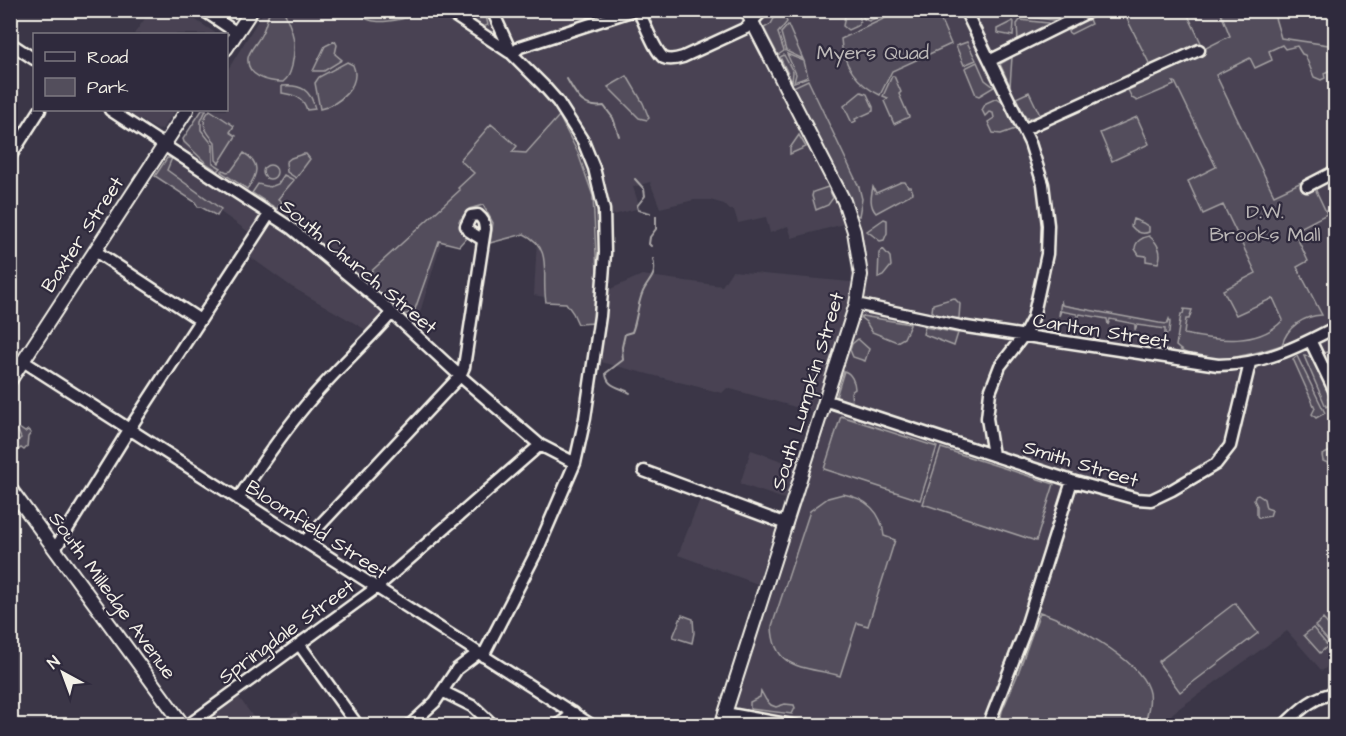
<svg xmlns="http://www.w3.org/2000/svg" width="1346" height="736" font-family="'Architects Daughter',sans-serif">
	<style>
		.built { fill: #484352 }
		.green { fill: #534e5c; stroke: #a4a0a2; stroke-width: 1.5 }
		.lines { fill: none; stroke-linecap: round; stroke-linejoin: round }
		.stream { stroke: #aaa6a7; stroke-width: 2 }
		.minor-casing { stroke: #f4f1e8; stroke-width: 15 }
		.major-casing { stroke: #f4f1e8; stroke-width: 16 }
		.minor { stroke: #2f2a3d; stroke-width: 10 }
		.major { stroke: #2f2a3d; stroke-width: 12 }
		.labels { text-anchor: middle; stroke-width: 4.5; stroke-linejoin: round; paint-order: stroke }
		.park-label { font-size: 20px; fill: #bcb8b7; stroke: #2f2a3d }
		.street-label { font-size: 20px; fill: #f4f1e8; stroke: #2f2a3d }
	</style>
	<rect width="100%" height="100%" fill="#3b3647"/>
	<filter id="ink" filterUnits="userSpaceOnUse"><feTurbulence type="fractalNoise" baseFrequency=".0167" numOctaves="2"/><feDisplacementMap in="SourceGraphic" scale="12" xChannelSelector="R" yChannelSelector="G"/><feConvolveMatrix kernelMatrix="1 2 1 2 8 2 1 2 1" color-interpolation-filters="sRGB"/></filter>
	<g filter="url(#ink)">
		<!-- built -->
		<path class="built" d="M151 10 182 11 217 34H134Z
			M210 11H240L232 24Z
			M264 11H1335V660L1322 671 1287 631 1174 712 1161 725 830 726 734 709 766 587 678 555 702 494 778 522 784 499 740 484 751 450 796 466 813 412 727 388 722 393 601 362 606 291 642 275 722 286 732 271 851 282V261L844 224 792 238 788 226 770 233 766 217 738 223 734 210H730L724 204 710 200H694L660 208 650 182 633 187 640 208 598 219 593 307 534 295 538 220 450 213 418 319 382 315 368 331 292 287 246 254 250 233 195 194 161 178 203 110H226L227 71Z
			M123 110H176L162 129 158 130Z
			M238 696 259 725H198Z
			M296 712 305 725H276Z"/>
		<!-- green -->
		<path class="green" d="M270 10 284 11C293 32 297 42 292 66 290 73 289 77 283 82 269 82 246 77 248 58 249 50 259 41 262 33 266 26 267 18 270 10Z
			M359 10H410V11L406 18C389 21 371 26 358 13Z
			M902 10 937 11 951 44 892 71 880 95C858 85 842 64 841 39Z
			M462 11H485L488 25 483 27Z
			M778 11H782L787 22 778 33 784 51 778 55 764 28 771 24Z
			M846 11H856L860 19 859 25 848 30 843 26Z
			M860 11H892L869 21 864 19Z
			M1015 11H1083L1061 21 1021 16Z
			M1123 11H1186L1204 49 1230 36 1220 11H1273L1281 38 1335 46V68L1324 73 1325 78 1321 80 1314 77 1305 55 1302 54 1297 46 1285 49 1282 45 1269 51 1272 60 1255 68 1250 58 1216 75 1274 195 1310 178 1327 214 1294 231 1308 261 1297 267 1322 315C1303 316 1287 327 1282 345 1254 354 1200 370 1176 346L1181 314H1183L1184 309 1192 310 1189 319H1186L1184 334C1218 341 1259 346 1283 320L1273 298 1236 315 1223 290 1256 273 1223 205 1203 214 1188 181 1216 167 1175 82H1173L1174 85 1137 101 1132 98 1128 90 1135 87 1132 79 1151 69 1148 66 1149 63Z
			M1088 17 1091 24 1071 34 1068 32 1069 28Z
			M1020 20 1048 23 1050 26 1018 41 1017 24Z
			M1013 21 1014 22 1013 36 997 33V29Z
			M788 25 803 59 786 51 781 33Z
			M335 41 337 45 335 54 342 60 324 71H313L325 46Z
			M967 42 976 60 964 65 956 46Z
			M787 54 804 61 808 77 794 82 796 74Z
			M784 55 793 72 792 82 780 57Z
			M1012 57 1010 86 1000 64Z
			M347 62 353 65C362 86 338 105 320 109L315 83 319 77Z
			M977 62 985 80 994 87 979 96 976 95 965 68Z
			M627 76 643 103 649 118 647 120 639 118 608 87Z
			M892 76H894L901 92 899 94 909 117 894 124 884 101 888 98 883 96Z
			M808 80 859 187 862 199 859 216 856 215 838 175 793 87Z
			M282 86C301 84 311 90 315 109L307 110C303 97 295 95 282 93Z
			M861 92 867 94 873 107V111L855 119 856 121 852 123 844 106Z
			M1029 92 1041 117 1026 118 1016 98Z
			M997 98 1003 102 1015 129 1001 134 993 133 988 122 994 118 993 113 989 112 985 116 982 110 986 103Z
			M202 110H206L201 121V130L213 145V163L221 168 218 171 206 163 184 142 183 139Z
			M210 110 234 126 230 132 236 136 219 163 216 160 215 142C205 131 199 122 210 110Z
			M559 116 578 153 593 196 597 272 595 323 578 324 573 313 566 303 546 302C541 275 554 248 524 234L490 243 493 223 483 205 469 209 459 221 467 237 459 246 439 241 414 312 402 315 369 287 365 277 460 190 458 188 474 173 460 160 491 124 517 146 512 152 526 153Z
			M1137 117 1149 144 1112 161 1100 133Z
			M799 135 806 147 790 154V148Z
			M244 153C261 163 258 174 247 189L221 172 223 170 227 172 231 171Z
			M303 154H306L310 159 296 178 287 172 286 162 291 158Z
			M167 158H172L167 170 221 209 217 216 201 207H198L195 202 155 176Z
			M263 172a7 7 0 1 1 14 0a7 7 0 1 1-14 0Z
			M284 175 294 180 278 199 282 202 277 209 252 193 258 184 270 187 278 184Z
			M901 182H905L908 187H911L913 193 876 213C869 205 871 196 873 187L876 193Z
			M828 187 833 198 828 205 816 210 812 196 813 192Z
			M884 219 887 220V233L884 240 880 241 867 231Z
			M1133 219 1143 223 1149 227V232C1142 235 1136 232 1131 226Z
			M1149 236C1158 243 1163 253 1158 263L1146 261V256L1139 255 1135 249C1135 242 1142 237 1149 236Z
			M883 249 890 257 891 266 883 276 878 278 879 253Z
			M954 298 960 304 959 318C951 321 938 317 932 311L933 304Z
			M1061 300 1062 305 1159 323 1167 324 1169 319 1170 322 1169 333 1165 335V329L1137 325 1135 330V324L1110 319 1108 325 1107 319 1080 314 1077 320V314L1061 311 1059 316Z
			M862 316 910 324V325L904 338 897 342 872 332 866 322 861 318Z
			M925 327 958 333 954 346 923 334Z
			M858 339 869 349 865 361 853 357 850 350 852 344Z
			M1327 352C1338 358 1335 372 1335 383L1322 353Z
			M1297 356 1325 413 1316 418 1312 414 1315 408 1294 361 1293 359Z
			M1304 356 1314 357 1331 391 1328 393 1330 397 1328 398 1331 404 1326 407Z
			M844 371C851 373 855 382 855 389L851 392 852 404 838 400 836 397Z
			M841 416 937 447 920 500 824 469Z
			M19 428 25 432 28 430 31 433 28 437 27 447 24 450 21 448 13 454 15 458 11 461V447L21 438 17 429Z
			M941 448 1054 484 1036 541 923 504Z
			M1335 449 1336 482H1334L1330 476 1333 472 1330 464 1323 461 1322 455Z
			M843 494C866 498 882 512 884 536L895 540 868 626 857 623 840 676C807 666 773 672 772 626L810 511 828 498Z
			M1258 495 1264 499 1266 508 1272 510 1270 516 1259 518 1257 516V506L1254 500 1255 496Z
			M1235 603 1258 633 1180 692 1158 662Z
			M1040 612C1069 622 1138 658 1148 689 1152 700 1147 714 1145 725H999L1002 711 1017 676Z
			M682 615 693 619 694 633 692 643 673 637Z
			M1323 619 1335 632V639L1331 644 1315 626Z
			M1313 628 1328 646 1320 653 1304 635Z
			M761 691 766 700 771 705 776 707 785 704 794 705 795 708 792 714 750 709V702L760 697Z"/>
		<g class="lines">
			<!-- stream -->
			<path class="stream" d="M567 79C577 96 582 109 604 106L613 118 619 136
				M635 179 644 189 645 196 637 206 638 210 650 213
				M651 246 649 244 650 237 656 229V216
				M630 393C621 387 606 387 606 373L623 360 622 347 625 334 632 332C637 320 637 307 642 294 647 280 658 278 653 259"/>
			<defs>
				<path id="minor" d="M203 10 237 33
					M446 10 509 52
					M638 10C644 21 655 52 664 58 670 61 677 59 683 57L746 28 763 10
					M965 10 1030 143 1043 184 1048 225 1047 254 1033 318 1024 335 1000 366 990 392 987 418 993 455
					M10 43 34 59
					M512 54 520 47 634 10
					M991 60 1092 10
					M110 110 291 228 378 300 460 376 540 445 575 463
					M1025 129 1199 50
					M10 157 40 110
					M1307 186 1336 171
					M95 251 200 320
					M856 304 960 326 1218 365C1262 365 1298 347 1336 327
					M1310 340 1336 394
					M23 361 593 726
					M827 401 1072 481 1137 499 1151 500 1172 490 1216 464 1230 446 1250 363
					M644 471 786 524
					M238 499C259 467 281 435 306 405 332 373 364 345 391 314
					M305 541 460 376 464 367 485 229C484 222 484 220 478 215L471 216 466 226 469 231 483 240
					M55 549 132 425 270 213
					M299 644 358 726
					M483 656 537 551 575 463 585 418 600 316 605 253 604 210 594 168 583 141 558 102 543 85 512 54 492 10
					M442 691 474 707 494 726
					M725 713 797 726
					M187 726 376 588 540 445
					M409 726 435 702 457 669 478 653
					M557 726 574 713
					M988 726 1024 633 1072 481
					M1283 726C1299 711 1313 696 1336 693"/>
				<path id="major" d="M226 49 252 10
					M10 381 187 110
					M10 488 184 726
					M721 726 856 304 861 275 854 231 844 201 746 10"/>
			</defs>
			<!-- minor casing -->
			<use href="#minor" class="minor-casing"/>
			<!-- major casing -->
			<use href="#major" class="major-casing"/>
			<!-- minor -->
			<use href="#minor" class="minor"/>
			<!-- major -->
			<use href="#major" class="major"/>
		</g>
	</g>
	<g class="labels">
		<!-- park labels -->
		<g class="park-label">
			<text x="873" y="59">Myers Quad</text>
			<text x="1265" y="218">D.W.<tspan x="1265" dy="23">Brooks Mall</tspan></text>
		</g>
		<!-- street labels -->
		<g class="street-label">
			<text transform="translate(82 234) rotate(-57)" y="7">Baxter Street</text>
			<text transform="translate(359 266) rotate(40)" y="7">South Church Street</text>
			<text transform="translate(1101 330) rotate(9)" y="7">Carlton Street</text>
			<text transform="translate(807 391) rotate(-73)" y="7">South Lumpkin Street</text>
			<text transform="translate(1081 463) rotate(17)" y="7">Smith Street</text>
			<text transform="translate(317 529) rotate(33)" y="7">Bloomfield Street</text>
			<text transform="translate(113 595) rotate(54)" y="7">South Milledge Avenue</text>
			<text transform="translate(286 631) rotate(-36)" y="7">Springdale Street</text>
		</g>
	</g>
	<!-- margin -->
	<rect width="1346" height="736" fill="none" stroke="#2f2a3d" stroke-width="36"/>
	<rect x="18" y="18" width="1310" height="700" fill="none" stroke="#f4f1e8" stroke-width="2" filter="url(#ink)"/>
	<!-- legend -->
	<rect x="33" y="33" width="195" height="78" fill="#2f2a3d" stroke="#7e7a81" stroke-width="1.5"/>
	<rect x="45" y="52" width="30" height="9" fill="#2f2a3d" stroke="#7e7a81" stroke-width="1.5"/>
	<text x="87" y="63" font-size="18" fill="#f4f1e8">Road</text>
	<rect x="45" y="78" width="30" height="18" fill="#534e5c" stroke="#7e7a81" stroke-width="1.5"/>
	<text x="87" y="93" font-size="18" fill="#f4f1e8">Park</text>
	<!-- north arrow -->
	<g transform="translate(63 673) rotate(319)" stroke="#2f2a3d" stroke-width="4.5" paint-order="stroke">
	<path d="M0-4.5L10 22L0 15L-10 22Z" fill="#f4f1e8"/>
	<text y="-9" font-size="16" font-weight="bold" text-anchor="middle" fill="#f4f1e8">N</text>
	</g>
</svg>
